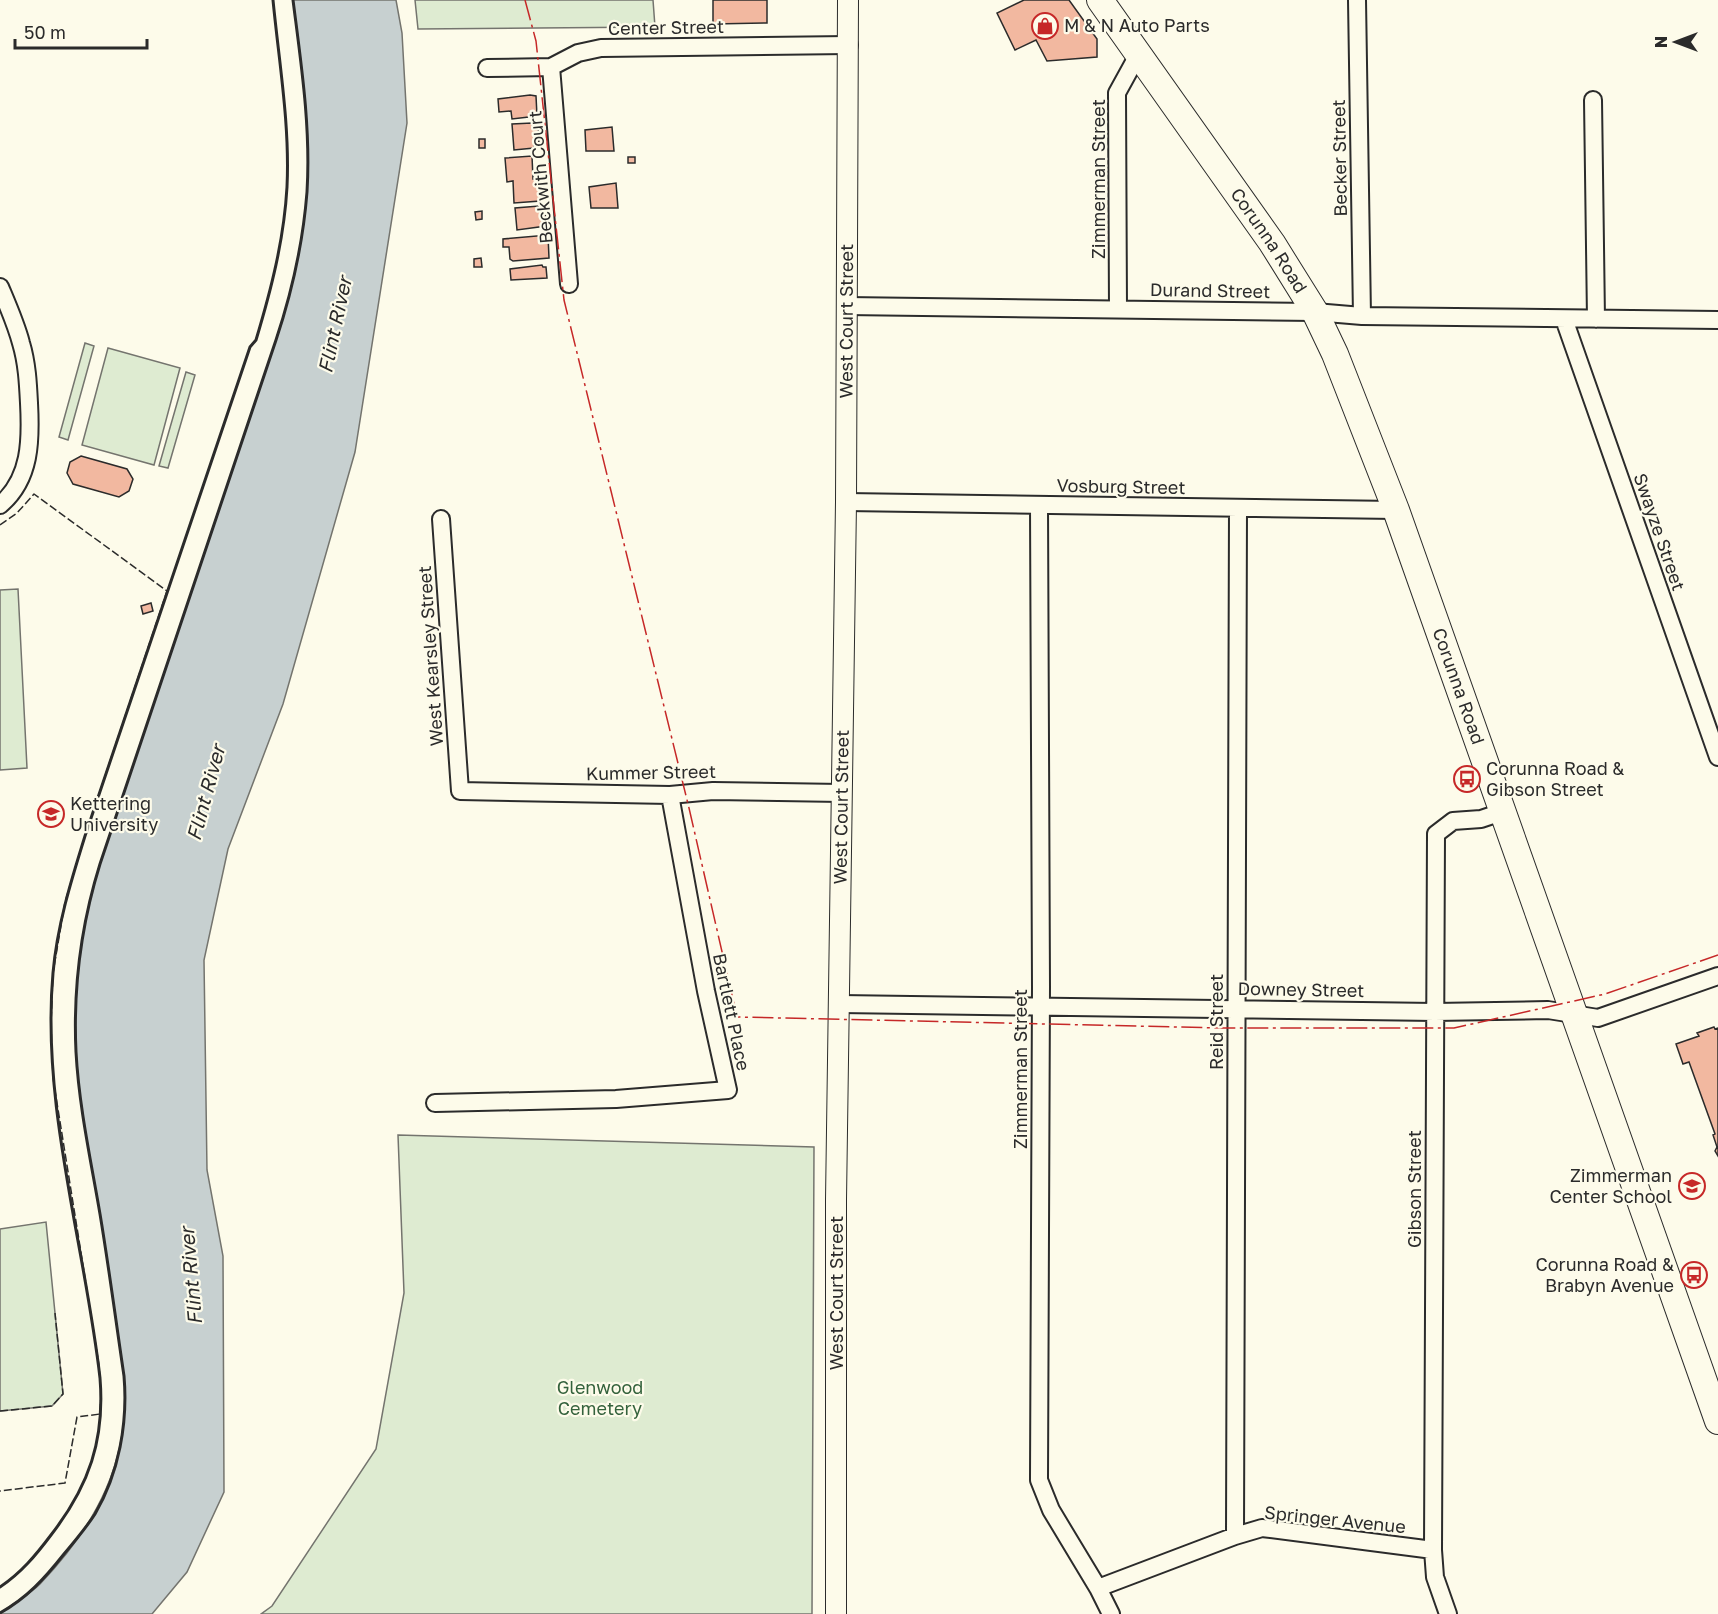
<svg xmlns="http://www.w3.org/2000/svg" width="1718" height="1614" font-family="'Golos Text',sans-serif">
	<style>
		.green { fill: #deebd1; stroke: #74746e; stroke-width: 1.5 }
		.water { fill: #c7d0d0; stroke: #74746e; stroke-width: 1.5 }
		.building { fill: #f2b8a0; stroke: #2b2b2b; stroke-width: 1.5 }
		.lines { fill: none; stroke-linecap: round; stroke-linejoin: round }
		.minor-casing { stroke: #2b2b2b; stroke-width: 20 }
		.tertiary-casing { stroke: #2b2b2b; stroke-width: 22 }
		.primary-casing { stroke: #2b2b2b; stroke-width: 28 }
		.minor { stroke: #fdfbea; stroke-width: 16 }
		.tertiary { stroke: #fdfbea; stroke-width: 20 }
		.primary { stroke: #fdfbea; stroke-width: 26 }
		.fence { stroke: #2b2b2b; stroke-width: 1.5; stroke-dasharray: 8 3; stroke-linecap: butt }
		.wall { stroke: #2b2b2b; stroke-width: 3 }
		.power { stroke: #c62828; stroke-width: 1.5; stroke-dasharray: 21 4.5 3 4.5; stroke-linecap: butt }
		.labels { text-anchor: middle; stroke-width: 4.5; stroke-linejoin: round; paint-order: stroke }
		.poi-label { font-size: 18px; fill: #2b2b2b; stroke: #fdfbea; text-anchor: start }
		.street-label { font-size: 18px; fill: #2b2b2b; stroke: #fdfbea }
		.park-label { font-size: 18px; fill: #34623c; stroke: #fdfbea }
		.water-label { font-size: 20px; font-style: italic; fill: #2b2b2b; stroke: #fdfbea }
	</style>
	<rect width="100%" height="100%" fill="#fdfbea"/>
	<!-- green -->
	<path class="green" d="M415 0H653L655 27 418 29Z
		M85 343 94 346 68 440 59 437Z
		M108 348 180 368 154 465 82 445Z
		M186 372 195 375 168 468 159 466Z
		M18 589 27 768 0 770V590Z
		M398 1135 814 1147 812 1614H261L272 1606 376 1449 404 1293Z
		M46 1222 63 1394 52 1406 0 1411V1229Z"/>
	<!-- water -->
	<path class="water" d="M293 0H396L402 33 407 123 355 452 283 704 228 849 204 960 207 1170 223 1256 224 1492 187 1572 152 1614H0C12 1603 28 1596 40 1584 97 1524 131 1460 124 1376 116 1322 109 1268 100 1214 91 1161 79 1106 76 1052 73 988 81 925 100 864L276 340C292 292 303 243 307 192 311 128 301 63 293 0Z"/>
	<!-- building -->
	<path class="building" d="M713 0H767V23L713 24Z
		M1024 0H1069L1097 39V57L1047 61 1036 40 1015 50 997 13Z
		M530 95 536 96 537 116 512 119 511 111 499 112 498 99Z
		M532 123V125H538L539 145H534V148L514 150 512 124Z
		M612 127 614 151H586L585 130Z
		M479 139H485V148H479Z
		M532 156 533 179 543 180 544 199H540V201L514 203 513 181 507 182 505 158Z
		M628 157H635V163H628Z
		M616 183 618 208H591L589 187Z
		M539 206V209H545L546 226 517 230 515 208Z
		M482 211V219L476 220 475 212Z
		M548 235 549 258 513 261 510 259 509 247H503V239Z
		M481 258 482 267H474V259Z
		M542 265 543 267H546L547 278 511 280 510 269Z
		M81 456 127 469 133 479 129 491 119 497 73 484 67 473 70 462Z
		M151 603 153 611 143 614 141 606Z
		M1714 1027 1715 1029 1718 1028V1156L1715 1151 1717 1147 1713 1135 1715 1134 1689 1062 1683 1064 1676 1044 1699 1036 1697 1033Z"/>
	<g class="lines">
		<defs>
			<path id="minor" d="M1357 0 1362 316
				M551 67 569 284
				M487 68 551 67 578 53 601 48 849 45
				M1593 100 1596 319
				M0 287C8 306 16 324 21 343 27 363 28 383 29 403 31 440 31 479 0 505
				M846 306 1315 312 1362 316 1718 320
				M1118 309 1117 93 1139 53
				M1564 319 1718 757
				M846 502 1396 510
				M1039 506 1041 986 1039 1480 1051 1510 1098 1588 1111 1614
				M441 519 460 791 670 795 713 791 842 793
				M840 1004 1435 1012 1548 1010 1598 1018 1718 976
				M435 1103 616 1099 728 1090 706 991 670 795
				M1235 1536 1238 508
				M1098 1588 1235 1536 1262 1528 1433 1550
				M1448 1614 1435 1577 1433 1550 1436 834 1453 821 1481 819 1502 812"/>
			<g id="tertiary">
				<path id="s1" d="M836 1614V1200L846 502 848 0"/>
			</g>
			<g id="primary">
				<path id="s2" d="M1100 0 1272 243 1315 312 1335 354 1396 510 1718 1421"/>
			</g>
		</defs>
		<!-- minor casing -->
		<use href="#minor" class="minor-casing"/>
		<!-- tertiary casing -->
		<use href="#tertiary" class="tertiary-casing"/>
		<!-- primary casing -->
		<use href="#primary" class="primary-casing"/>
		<!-- minor -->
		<use href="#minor" class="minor"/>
		<!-- tertiary -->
		<use href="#tertiary" class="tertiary"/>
		<!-- primary -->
		<use href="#primary" class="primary"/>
		<!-- fence -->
		<path class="fence" d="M0 525 17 513 34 494 167 591 85 836 65 902 53 973 51 1024 53 1078 99 1365 101 1394 100 1414 77 1417 65 1483 0 1491
			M0 1411 52 1406 63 1394 55 1313"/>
		<!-- wall -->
		<path class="wall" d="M0 1587C21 1573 36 1555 51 1535 89 1486 105 1440 100 1378 85 1245 41 1107 53 973 57 926 71 881 85 836L250 347 256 340C271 290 284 240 287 187 290 125 279 62 273 0
			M0 1613C27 1598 45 1578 64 1554 75 1541 86 1528 95 1514 119 1473 128 1423 124 1376 116 1322 109 1268 100 1214 91 1161 79 1107 76 1052 73 988 81 925 100 864L276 340C292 292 303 243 307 192 311 128 301 63 293 0"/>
		<!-- power -->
		<path class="power" d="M525 0 536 41 564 300 689 808 737 1017 1223 1028H1454L1605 994 1718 955"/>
	</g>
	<!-- icons -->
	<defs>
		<symbol id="shop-ring" viewBox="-11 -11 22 22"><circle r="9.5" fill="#fdfbea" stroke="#c62828" stroke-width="1.5"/><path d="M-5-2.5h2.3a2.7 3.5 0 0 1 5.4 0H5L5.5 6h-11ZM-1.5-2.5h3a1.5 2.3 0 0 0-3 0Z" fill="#c62828"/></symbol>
		<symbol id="bus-ring" viewBox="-11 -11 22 22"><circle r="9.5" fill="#fdfbea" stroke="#c62828" stroke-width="1.5"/><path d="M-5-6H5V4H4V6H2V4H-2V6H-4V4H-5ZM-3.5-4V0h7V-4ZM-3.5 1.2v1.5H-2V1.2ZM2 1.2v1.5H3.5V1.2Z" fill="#c62828"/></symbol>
		<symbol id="university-ring" viewBox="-11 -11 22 22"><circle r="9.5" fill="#fdfbea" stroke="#c62828" stroke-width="1.5"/><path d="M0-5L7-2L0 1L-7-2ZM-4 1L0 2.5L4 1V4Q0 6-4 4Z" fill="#c62828"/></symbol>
		<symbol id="school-ring" viewBox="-11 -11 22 22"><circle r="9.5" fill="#fdfbea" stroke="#c62828" stroke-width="1.5"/><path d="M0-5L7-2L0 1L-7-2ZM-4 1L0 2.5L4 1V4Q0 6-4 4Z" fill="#c62828"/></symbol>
	</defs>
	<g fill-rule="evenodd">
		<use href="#shop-ring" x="1030" y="11" width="30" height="30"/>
		<use href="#bus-ring" x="1452" y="764" width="30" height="30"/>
		<use href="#university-ring" x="36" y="799" width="30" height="30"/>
		<use href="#school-ring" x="1677" y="1171" width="30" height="30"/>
		<use href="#bus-ring" x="1679" y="1260" width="30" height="30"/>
	</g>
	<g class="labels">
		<!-- poi labels -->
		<g class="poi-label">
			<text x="1064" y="32">M &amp; N Auto Parts</text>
			<text x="1486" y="775">Corunna Road &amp;<tspan x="1486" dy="21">Gibson Street</tspan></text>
			<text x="70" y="810">Kettering<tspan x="70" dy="21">University</tspan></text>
			<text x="1672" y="1182" text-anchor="end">Zimmerman<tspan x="1672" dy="21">Center School</tspan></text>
			<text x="1674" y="1271" text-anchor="end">Corunna Road &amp;<tspan x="1674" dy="21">Brabyn Avenue</tspan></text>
		</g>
		<!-- street labels -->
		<g class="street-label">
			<text transform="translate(666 28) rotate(-1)" y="6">Center Street</text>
			<text transform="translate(1340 158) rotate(-91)" y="6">Becker Street</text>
			<text transform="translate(541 177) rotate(-95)" y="6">Beckwith Court</text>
			<text transform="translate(1099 179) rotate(-90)" y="6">Zimmerman Street</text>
			<text dy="6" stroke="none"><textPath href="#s2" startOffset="294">Corunna Road</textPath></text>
			<text transform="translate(1210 291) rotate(1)" y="6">Durand Street</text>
			<text dy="6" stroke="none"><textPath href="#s1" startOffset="1293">West Court Street</textPath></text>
			<text transform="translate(1121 487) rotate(1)" y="6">Vosburg Street</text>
			<text transform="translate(1659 532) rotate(71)" y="6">Swayze Street</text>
			<text transform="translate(431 656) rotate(-94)" y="6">West Kearsley Street</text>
			<text dy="6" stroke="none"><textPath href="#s2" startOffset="780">Corunna Road</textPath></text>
			<text transform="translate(651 773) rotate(-1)" y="6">Kummer Street</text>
			<text dy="6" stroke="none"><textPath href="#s1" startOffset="807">West Court Street</textPath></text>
			<text transform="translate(1301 990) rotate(1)" y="6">Downey Street</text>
			<text transform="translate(731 1012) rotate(78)" y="6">Bartlett Place</text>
			<text transform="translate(1217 1022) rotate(-90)" y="6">Reid Street</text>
			<text transform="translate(1021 1069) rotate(-90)" y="6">Zimmerman Street</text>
			<text transform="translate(1415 1189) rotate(-90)" y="6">Gibson Street</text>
			<text transform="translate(837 1293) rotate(-90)" y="6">West Court Street</text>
			<text transform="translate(1335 1520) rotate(6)" y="6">Springer Avenue</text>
		</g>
		<!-- park labels -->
		<g class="park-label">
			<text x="600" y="1394">Glenwood<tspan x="600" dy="21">Cemetery</tspan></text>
		</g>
		<!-- water labels -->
		<g class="water-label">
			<text transform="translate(335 325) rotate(-78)" y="7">Flint River</text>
			<text transform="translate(206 793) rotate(-75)" y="7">Flint River</text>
			<text transform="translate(191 1276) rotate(-95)" y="7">Flint River</text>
		</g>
	</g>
	<!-- north arrow -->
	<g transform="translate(1676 42) rotate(270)" stroke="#fdfbea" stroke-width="4.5" paint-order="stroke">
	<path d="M0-4.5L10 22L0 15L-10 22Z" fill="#2b2b2b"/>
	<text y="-9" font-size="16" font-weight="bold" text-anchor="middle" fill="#2b2b2b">N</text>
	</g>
	<!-- scale -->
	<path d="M15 39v9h132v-9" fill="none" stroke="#2b2b2b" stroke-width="3"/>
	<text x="24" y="39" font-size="18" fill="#2b2b2b" stroke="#fdfbea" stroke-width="4.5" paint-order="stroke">50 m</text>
</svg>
